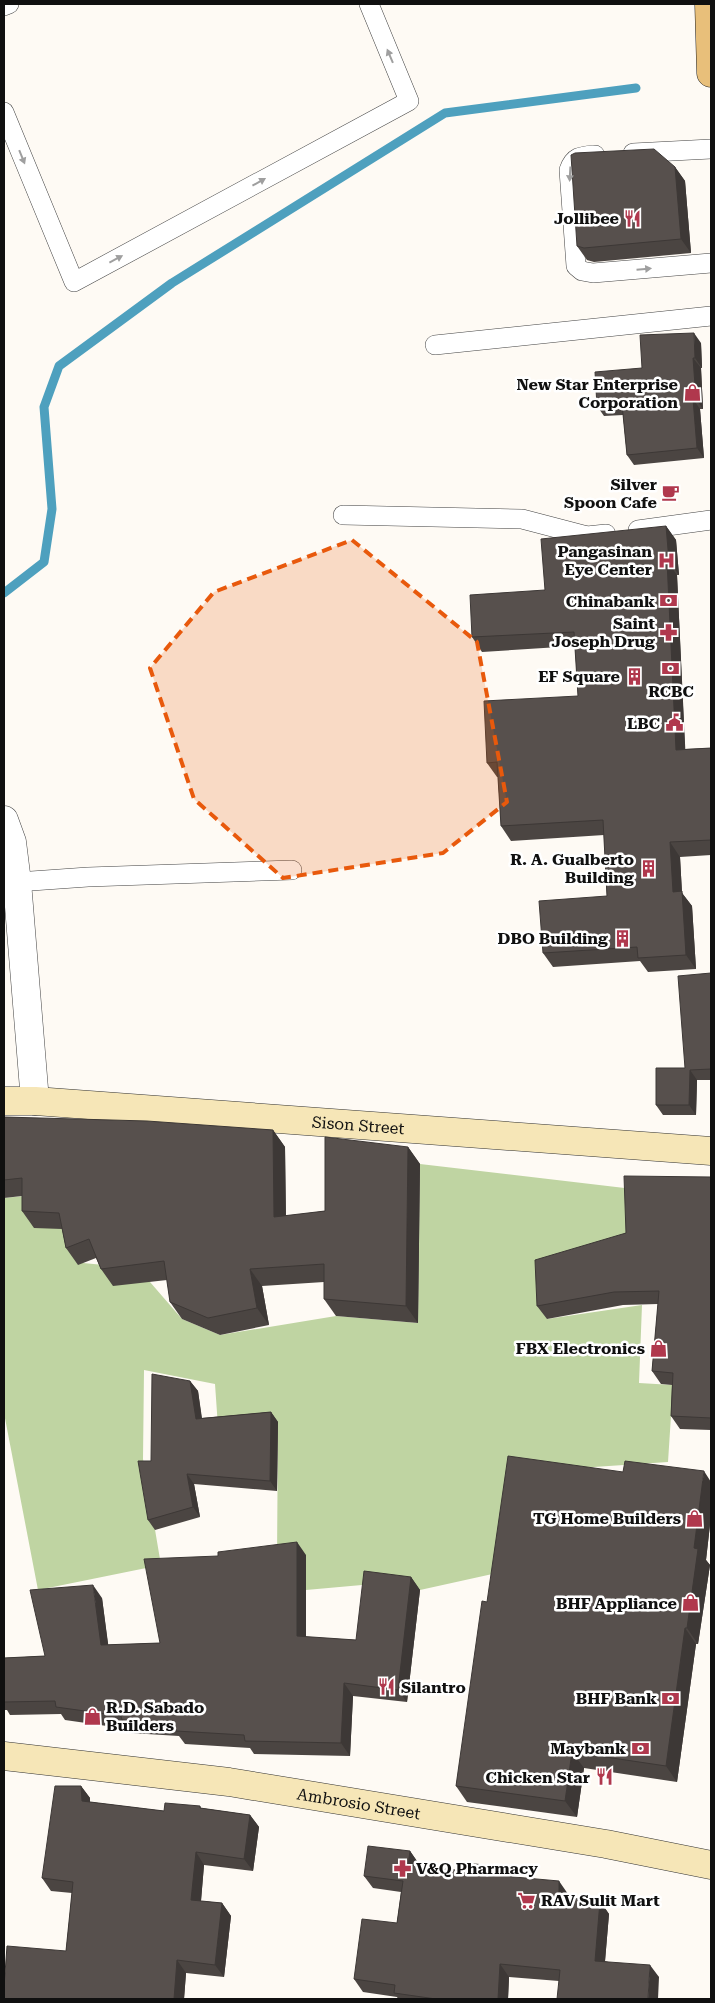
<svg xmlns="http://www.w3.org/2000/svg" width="715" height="2003" font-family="'Roboto Serif',serif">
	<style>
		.forest { fill: #bfd4a2 }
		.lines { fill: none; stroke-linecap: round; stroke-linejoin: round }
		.stream { stroke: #4ea0be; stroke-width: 9 }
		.lane-casing { stroke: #434343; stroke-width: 20 }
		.street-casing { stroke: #434343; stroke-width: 29 }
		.secondary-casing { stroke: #323232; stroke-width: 29 }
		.primary-casing { stroke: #212121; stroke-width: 29 }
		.lane { stroke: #fff; stroke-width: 19 }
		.street { stroke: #fff; stroke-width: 28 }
		.secondary { stroke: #f6e6b7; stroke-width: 28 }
		.primary { stroke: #e8bf7a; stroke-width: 28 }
		.wall { fill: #4b4542 }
		.shaded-wall { fill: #3d3836 }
		.building { fill: #57504d; stroke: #3d3836 }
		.oneway { fill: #9f9f9f }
		.marked { fill: #e8590c; fill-opacity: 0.2; stroke: #e8590c; stroke-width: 4; stroke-dasharray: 10 6; stroke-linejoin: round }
		.labels { text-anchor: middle; stroke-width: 5; stroke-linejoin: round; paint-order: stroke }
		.poi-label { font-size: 16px; font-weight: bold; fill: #101010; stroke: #fff; text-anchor: end }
		.street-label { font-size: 16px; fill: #101010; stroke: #fff }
	</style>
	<rect width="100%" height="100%" fill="#fefaf4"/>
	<!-- forest -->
	<path class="forest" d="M420 1164 633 1189 627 1249 547 1319 642 1305 639 1383 673 1385 668 1462 520 1472 506 1571 420 1590 373 1584 306 1590 277 1558 278 1422 218 1427 215 1384 144 1370 143 1459 161 1565 38 1590 4 1413V1198L34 1195 71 1230 83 1263 104 1265 150 1282 182 1319 220 1335 336 1316 418 1323Z"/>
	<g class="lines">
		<!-- stream -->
		<path class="stream" d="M4 593 44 562 52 509 44 407 59 366 172 283 445 113 636 88"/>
		<defs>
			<path id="lane" d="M4 6 9 4
				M4 112 74 282 409 101 369 4
				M633 153 711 149
				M595 155C581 156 574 156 569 170L576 266 582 271 593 273 711 263
				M435 345 711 316
				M343 515 522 519 587 536 606 534
				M638 530 711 520
				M17 882 88 877 292 870"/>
			<path id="street" d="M4 820 12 842 17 882 35 1101"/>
			<g id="secondary">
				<path id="s1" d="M4 1101H35L711 1151"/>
				<path id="s2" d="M4 1756 229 1782 606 1844 711 1865"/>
			</g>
			<path id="primary" d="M709 4 711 73"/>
		</defs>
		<!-- lane casing -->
		<use href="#lane" class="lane-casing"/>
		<!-- street casing -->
		<use href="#street" class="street-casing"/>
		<!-- secondary casing -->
		<use href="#secondary" class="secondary-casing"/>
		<!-- primary casing -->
		<use href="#primary" class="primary-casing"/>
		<!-- lane -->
		<use href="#lane" class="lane"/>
		<!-- street -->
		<use href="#street" class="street"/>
		<!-- secondary -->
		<use href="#secondary" class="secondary"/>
		<!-- primary -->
		<use href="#primary" class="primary"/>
	</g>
	<!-- wall -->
	<path class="wall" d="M675 167 685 181 691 253 594 262 587 260 577 246Z
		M701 343 702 368H701L703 409H700L704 458 634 465 627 455 623 415 604 416 597 406 642 368Z
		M666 526 676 540 679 575H677L685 749 711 748V855L680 857 682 893 692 906 696 969 648 972 640 961 553 967 543 953 607 896 604 835 511 841 501 826 498 777H497L487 763 578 696 575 646 482 652 472 637 545 590Z
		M711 973V1080H697L696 1115H663L656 1105 685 1068Z
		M4 1117 273 1130 285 1147 286 1216 325 1211 408 1147 420 1164 418 1323 336 1316 324 1299V1282L262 1286 269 1325 220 1335 182 1319 170 1302 167 1280 113 1286 101 1269 96 1258 78 1265 66 1248 62 1229 34 1228 22 1211V1196L4 1198Z
		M711 1177V1430L680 1429 671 1416 672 1385 661 1384 652 1371 658 1304 623 1305 547 1319 537 1306 626 1233Z
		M190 1381 198 1391 202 1418 271 1412 278 1422 277 1491 194 1484 200 1517 155 1530 148 1520 151 1461Z
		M623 1472 711 1482V1516L706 1560 710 1565 698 1644H696L677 1782 584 1768 577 1817 467 1802 456 1786 487 1602Z
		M306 1555V1637L356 1640 411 1577 420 1590 407 1702 353 1696 350 1756 254 1754 250 1748 185 1744 179 1736 131 1733 128 1729 65 1720 61 1714 10 1715 7 1710H4V1658L45 1656 102 1598 108 1645 160 1643Z
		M81 1786 90 1798V1802L164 1811 200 1806 201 1808 250 1815 259 1827 253 1871 204 1865 201 1901 222 1903 231 1916 224 1977 186 1973 184 1999H4L66 1951 72 1893 51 1891 42 1878Z
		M410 1851 419 1864V1866L500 1876 568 1894V1898L600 1901 609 1914 605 1961 659 1977 559 1981 509 1977 508 1999H398L397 1997 363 1992 354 1979 397 1923 401 1892 373 1888 364 1876Z"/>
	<!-- shaded-wall -->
	<path class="shaded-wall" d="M675 167 685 181 691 253 681 239Z
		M694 333 701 343 702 368 695 358Z
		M693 358 701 368 703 409 696 399Z
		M693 399 700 409 704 458 697 448Z
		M666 526 676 540 679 575 669 561Z
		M667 561 677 575 686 764 676 750Z
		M670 842 680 857 682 893 692 906 696 969 686 955 673 892Z
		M690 1070 697 1080 696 1115 689 1105Z
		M273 1130 285 1147 286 1235 274 1217Z
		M408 1147 420 1164 418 1323 406 1306Z
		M250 1269 262 1286 269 1325 257 1308Z
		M190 1381 198 1391 203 1429 196 1419Z
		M271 1412 278 1422 277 1491 270 1481Z
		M704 1471 711 1482V1516L706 1560 710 1565 698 1644 687 1628 694 1548Z
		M187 1474 194 1484 200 1517 193 1507Z
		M297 1542 306 1555V1649L297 1636Z
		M411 1577 420 1590 407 1702 398 1690Z
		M93 1585 102 1598 110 1658 101 1645Z
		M685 1628 696 1644 677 1782 666 1766Z
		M344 1683 353 1696 350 1756 341 1743Z
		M572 1752 584 1768 577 1817 565 1801Z
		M81 1786 90 1798V1813L82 1801Z
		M250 1815 259 1827 253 1871 244 1859Z
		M410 1851 419 1864 417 1877 408 1865Z
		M196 1852 204 1865 200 1912 191 1900Z
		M493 1866 502 1879 492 1875Z
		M559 1881 568 1894V1910L559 1897Z
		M600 1901 609 1914 604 1973 595 1961Z
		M222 1903 231 1916 224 1977 215 1965Z
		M177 1960 186 1973 184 1999H174Z
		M500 1964 509 1977 508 1999H498Z
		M650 1965 659 1977 658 1999H648Z"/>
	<!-- building -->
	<path class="building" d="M654 149 675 167 681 239 584 248 577 246 571 155 575 153Z
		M694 333 695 358H693L696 399H693L697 448 627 455 622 404 597 406 595 372 642 368 640 335Z
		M666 526 669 561H667L676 750 711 748V840L670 842 673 892 682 891 686 955 638 958 637 947 543 953 539 901 607 896 603 820 501 826 497 762 487 763 484 701 578 696 574 632 472 637 470 595 545 590 541 539Z
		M711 973V1069L690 1070 689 1105H656V1068H685L678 976Z
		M4 1117 147 1121 273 1130 274 1217 325 1211V1137L408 1147 406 1306 324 1299V1264L250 1269 257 1308 208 1318 170 1302 164 1261 101 1269 89 1239 66 1248 59 1213 22 1211V1178L4 1180Z
		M624 1176 711 1177V1418L671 1416 673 1373 652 1371 659 1291 614 1292 537 1306 535 1260 626 1233Z
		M152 1374 190 1381 196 1419 271 1412 270 1481 187 1474 193 1507 148 1520 138 1461H151Z
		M508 1456 623 1472 625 1461 704 1471 694 1548 698 1549 687 1628H685L666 1766 572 1752 565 1801 456 1786 482 1601 487 1602Z
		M297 1542V1636L356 1640 364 1571 411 1577 398 1690 344 1683 341 1743 245 1741 244 1735 176 1731 174 1723 122 1720 121 1716 56 1707 55 1701 4 1702V1658L45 1656 30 1590 93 1585 101 1645 160 1643 144 1559 218 1556V1552Z
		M55 1786H81L82 1801 164 1811 165 1803 200 1806V1808L250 1815 244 1859 196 1852 191 1900 222 1903 215 1965 177 1960 174 1999H4V1987L7 1946 66 1951 73 1882 42 1878Z
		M368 1846 410 1851 408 1865 456 1870 457 1862 493 1866 492 1875 559 1881V1897L600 1901 595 1961 650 1965 648 1999H557L560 1970 500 1964 498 1999H436L394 1993 395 1985 354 1979 362 1919 397 1923 403 1881 364 1876Z"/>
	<!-- one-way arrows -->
	<defs><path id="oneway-solid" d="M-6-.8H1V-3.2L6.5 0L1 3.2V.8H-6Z" transform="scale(1.25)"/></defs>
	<g class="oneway">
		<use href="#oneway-solid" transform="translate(390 56) rotate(-113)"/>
		<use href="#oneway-solid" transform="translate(22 157) rotate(68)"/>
		<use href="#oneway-solid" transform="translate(570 174) rotate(93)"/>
		<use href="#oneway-solid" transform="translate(259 182) rotate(-29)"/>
		<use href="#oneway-solid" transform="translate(116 259) rotate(-28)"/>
		<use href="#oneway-solid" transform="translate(644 269) rotate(-5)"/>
	</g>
	<!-- marked area -->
	<path class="marked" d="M352 540 477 642 507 802 443 853 283 878 194 799 150 668 214 592Z"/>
	<!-- icons -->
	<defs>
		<symbol id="restaurant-bare" viewBox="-9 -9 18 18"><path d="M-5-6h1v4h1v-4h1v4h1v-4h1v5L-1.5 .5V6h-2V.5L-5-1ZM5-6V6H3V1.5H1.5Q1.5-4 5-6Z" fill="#b0384d" stroke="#fff" stroke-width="2.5" paint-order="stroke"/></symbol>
		<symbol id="shop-bare" viewBox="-9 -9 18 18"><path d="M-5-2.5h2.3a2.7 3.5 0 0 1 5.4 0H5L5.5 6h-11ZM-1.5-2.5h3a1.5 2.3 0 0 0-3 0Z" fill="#b0384d" stroke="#fff" stroke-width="2.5" paint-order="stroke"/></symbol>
		<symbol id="cafe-bare" viewBox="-9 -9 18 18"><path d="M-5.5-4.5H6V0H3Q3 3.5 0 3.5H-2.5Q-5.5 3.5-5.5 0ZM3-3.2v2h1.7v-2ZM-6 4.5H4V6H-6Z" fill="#b0384d" stroke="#fff" stroke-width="2.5" paint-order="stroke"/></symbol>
		<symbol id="hospital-bare" viewBox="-9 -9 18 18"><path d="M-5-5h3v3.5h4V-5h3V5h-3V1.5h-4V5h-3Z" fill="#b0384d" stroke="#fff" stroke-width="2.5" paint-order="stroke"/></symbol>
		<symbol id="bank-bare" viewBox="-9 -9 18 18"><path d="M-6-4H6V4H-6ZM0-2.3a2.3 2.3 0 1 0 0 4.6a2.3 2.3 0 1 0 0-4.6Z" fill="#b0384d" stroke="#fff" stroke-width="2.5" paint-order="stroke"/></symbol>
		<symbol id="pharmacy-bare" viewBox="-9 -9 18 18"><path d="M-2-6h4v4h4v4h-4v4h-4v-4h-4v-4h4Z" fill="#b0384d" stroke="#fff" stroke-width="2.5" paint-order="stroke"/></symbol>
		<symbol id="building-bare" viewBox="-9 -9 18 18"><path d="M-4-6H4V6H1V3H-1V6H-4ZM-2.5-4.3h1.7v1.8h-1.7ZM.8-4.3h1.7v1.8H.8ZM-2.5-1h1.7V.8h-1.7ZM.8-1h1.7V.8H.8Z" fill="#b0384d" stroke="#fff" stroke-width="2.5" paint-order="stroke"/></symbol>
		<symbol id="civic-bare" viewBox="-9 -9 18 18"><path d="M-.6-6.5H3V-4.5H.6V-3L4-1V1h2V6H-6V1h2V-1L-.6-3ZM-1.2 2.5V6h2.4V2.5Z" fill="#b0384d" stroke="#fff" stroke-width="2.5" paint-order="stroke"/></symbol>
		<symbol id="supermarket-bare" viewBox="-9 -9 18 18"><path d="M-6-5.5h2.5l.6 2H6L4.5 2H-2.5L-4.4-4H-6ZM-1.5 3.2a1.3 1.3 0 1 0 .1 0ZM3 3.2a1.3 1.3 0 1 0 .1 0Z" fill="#b0384d" stroke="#fff" stroke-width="2.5" paint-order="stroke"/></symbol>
	</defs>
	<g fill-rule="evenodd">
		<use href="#restaurant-bare" x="620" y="206" width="25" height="25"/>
		<use href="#shop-bare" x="680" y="380" width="25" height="25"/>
		<use href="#cafe-bare" x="658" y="480" width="25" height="25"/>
		<use href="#hospital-bare" x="654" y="548" width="25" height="25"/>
		<use href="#bank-bare" x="656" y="588" width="25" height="25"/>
		<use href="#pharmacy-bare" x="656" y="620" width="25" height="25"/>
		<use href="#bank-bare" x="658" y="656" width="25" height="25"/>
		<use href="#building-bare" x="622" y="664" width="25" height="25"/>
		<use href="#civic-bare" x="662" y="710" width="25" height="25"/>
		<use href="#building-bare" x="636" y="856" width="25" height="25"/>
		<use href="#building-bare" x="610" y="926" width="25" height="25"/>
		<use href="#shop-bare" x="646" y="1336" width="25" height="25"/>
		<use href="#shop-bare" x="682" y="1506" width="25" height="25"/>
		<use href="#shop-bare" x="678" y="1590" width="25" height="25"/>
		<use href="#restaurant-bare" x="374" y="1674" width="25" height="25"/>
		<use href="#bank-bare" x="658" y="1686" width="25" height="25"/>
		<use href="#shop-bare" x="80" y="1704" width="25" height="25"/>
		<use href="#bank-bare" x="628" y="1736" width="25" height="25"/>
		<use href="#restaurant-bare" x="592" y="1764" width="25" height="25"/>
		<use href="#pharmacy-bare" x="390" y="1856" width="25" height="25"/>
		<use href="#supermarket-bare" x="514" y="1888" width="25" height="25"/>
	</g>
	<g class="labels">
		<!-- poi labels -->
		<g class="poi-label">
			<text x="619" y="224">Jollibee</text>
			<text x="678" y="390">New Star Enterprise<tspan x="678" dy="18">Corporation</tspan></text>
			<text x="657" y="490">Silver<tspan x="657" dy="18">Spoon Cafe</tspan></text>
			<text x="652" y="557">Pangasinan<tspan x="652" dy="18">Eye Center</tspan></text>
			<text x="655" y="607">Chinabank</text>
			<text x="655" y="629">Saint<tspan x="655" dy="18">Joseph Drug</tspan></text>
			<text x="620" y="682">EF Square</text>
			<text x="671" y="697" text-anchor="middle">RCBC</text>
			<text x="660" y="729">LBC</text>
			<text x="634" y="865">R. A. Gualberto<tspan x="634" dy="18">Building</tspan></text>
			<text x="608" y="944">DBO Building</text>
			<text x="645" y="1354">FBX Electronics</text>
			<text x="681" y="1524">TG Home Builders</text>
			<text x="677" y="1609">BHF Appliance</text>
			<text x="401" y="1693" text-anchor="start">Silantro</text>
			<text x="657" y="1704">BHF Bank</text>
			<text x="106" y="1713" text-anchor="start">R.D. Sabado<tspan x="106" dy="18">Builders</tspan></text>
			<text x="626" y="1754">Maybank</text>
			<text x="590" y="1783">Chicken Star</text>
			<text x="416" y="1874" text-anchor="start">V&amp;Q Pharmacy</text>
			<text x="541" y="1906" text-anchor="start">RAV Sulit Mart</text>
		</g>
		<!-- street labels -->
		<g class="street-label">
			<text dy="6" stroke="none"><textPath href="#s1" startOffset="355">Sison Street</textPath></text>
			<text dy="6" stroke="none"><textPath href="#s2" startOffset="358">Ambrosio Street</textPath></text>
		</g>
	</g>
	<!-- border -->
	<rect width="715" height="2003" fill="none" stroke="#101010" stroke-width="10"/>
</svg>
